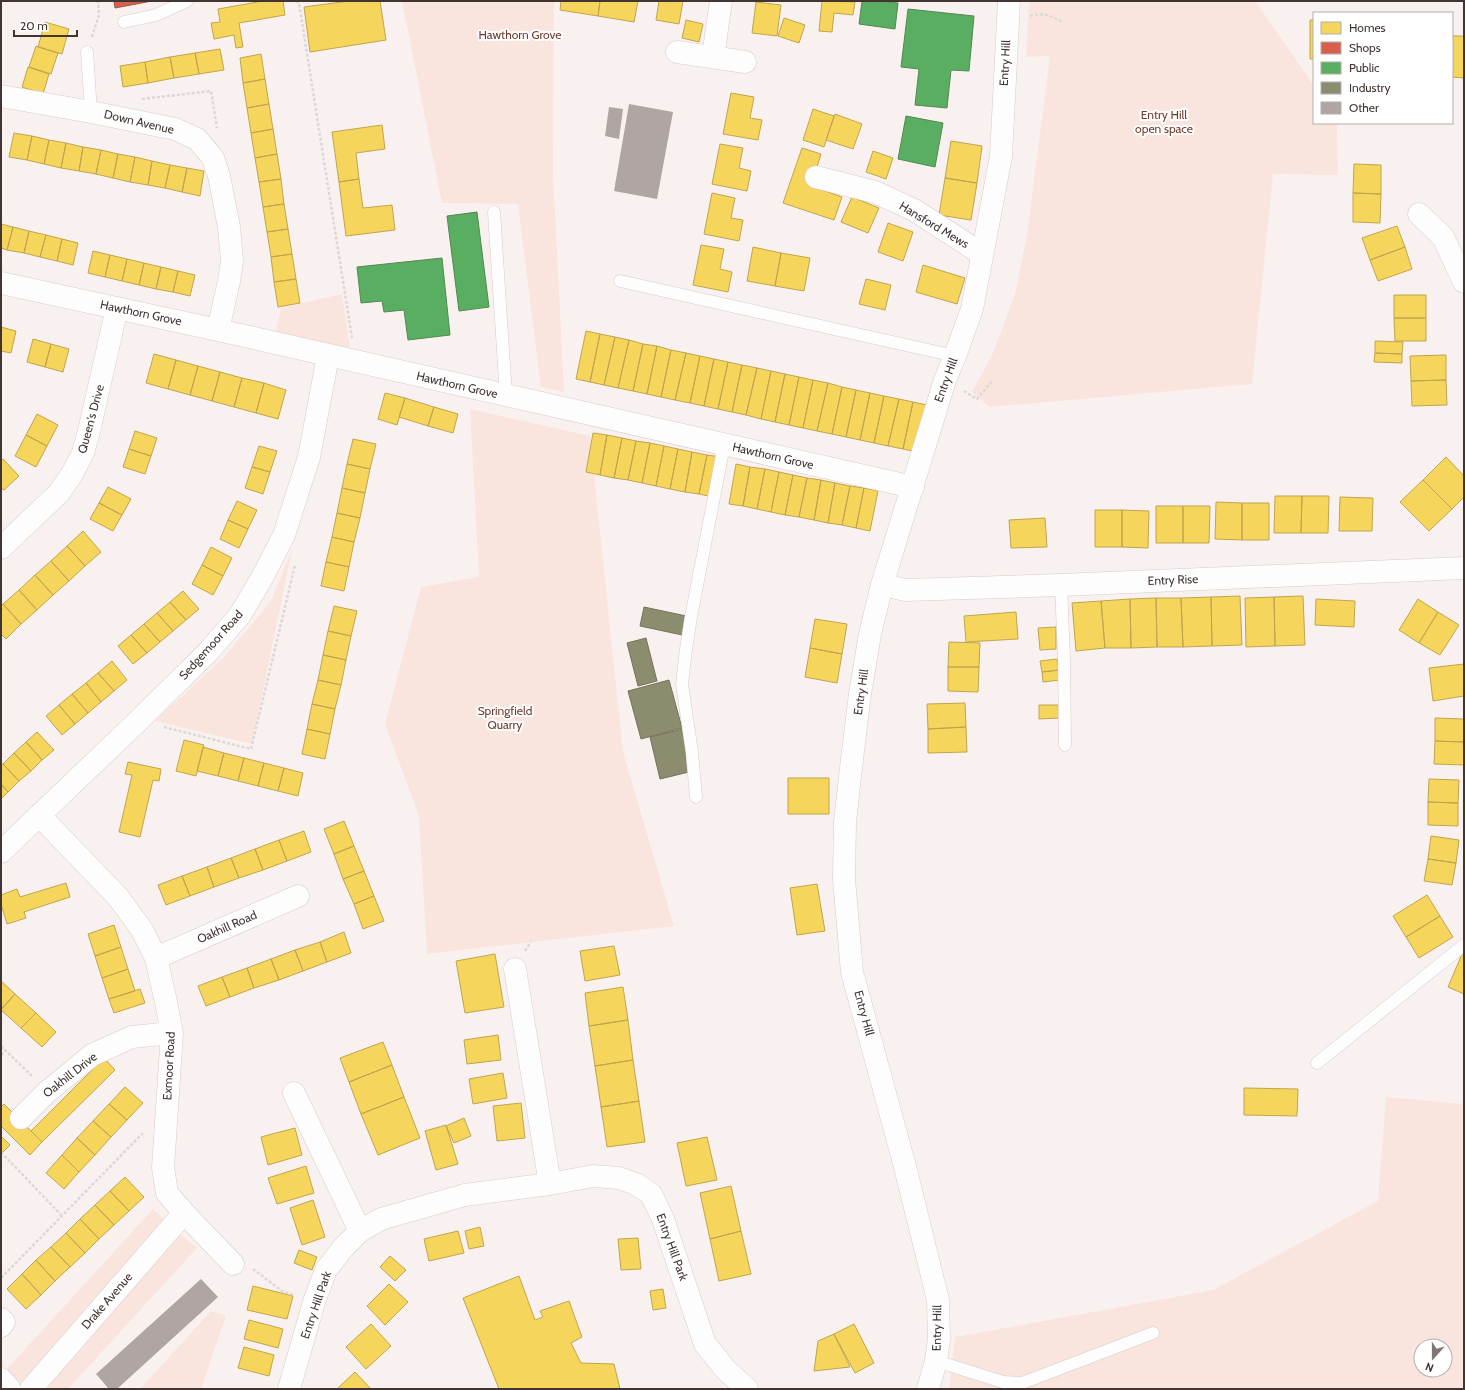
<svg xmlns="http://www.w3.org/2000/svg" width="1465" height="1390" font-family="Cabin,sans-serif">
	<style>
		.green { fill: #fae4de; fill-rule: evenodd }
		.homes { fill: #f6d55c; stroke: #c0a54f }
		.shops { fill: #d6604d; stroke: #a95345 }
		.public { fill: #5aae61; stroke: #528953 }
		.industry { fill: #8c8c6e; stroke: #76725c }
		.building { fill: #afa5a2 }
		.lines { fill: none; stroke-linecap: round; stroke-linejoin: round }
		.service-casing { stroke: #d6ccc9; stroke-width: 13 }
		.minor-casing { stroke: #d6ccc9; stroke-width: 23 }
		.tertiary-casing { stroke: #d6ccc9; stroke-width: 23 }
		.path { stroke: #dbd8d7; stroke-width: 2.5; stroke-dasharray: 3 2; stroke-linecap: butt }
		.service { stroke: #fefdfd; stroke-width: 12 }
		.minor { stroke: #fefdfd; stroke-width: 22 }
		.tertiary { stroke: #fefdfd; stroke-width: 22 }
		.labels { text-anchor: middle; stroke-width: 4; stroke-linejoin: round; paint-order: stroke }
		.park-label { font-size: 12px; fill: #6f3b2d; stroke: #fff }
		.street-label { font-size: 12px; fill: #413431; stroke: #fff }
	</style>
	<rect width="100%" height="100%" fill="#f9f1ef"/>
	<!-- green -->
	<path class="green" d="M402 1H554L553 173 564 392 541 387 518 204 442 203Z
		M1030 1 1256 2 1314 86V123H1337L1338 175 1273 174 1252 384 990 407 972 392 993 353 1015 294 1027 235 1050 56 1026 57 1029 6Z
		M342 294 350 348 276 332 281 308Z
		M470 409 590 436 623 752 674 926 427 954 419 816 385 724 421 587 479 577Z
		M292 550 252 744 155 721 225 656 271 601Z
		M1386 1097 1464 1104V1389H949L955 1337 1213 1290 1378 1201ZM1421 1346H1445V1370H1421Z
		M153 1209 168 1223 23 1384 6 1370Z
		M180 1234 197 1248 68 1389H40Z
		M211 1311 226 1316 201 1389H140Z"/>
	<!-- homes -->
	<path class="homes" d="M263 1H283L285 15 239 23 243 47 236 48 234 35 214 39 211 23 220 22 218 9Z
		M349 1H380L386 40 310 52 304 7Z
		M561 1H600L598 16 560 10Z
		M600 1H638L634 22 598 16Z
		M659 1H683L679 24 656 20Z
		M822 1 855 2 853 15 834 13 832 32 819 31Z
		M756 2 781 5 777 36 752 33Z
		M784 18 805 25 799 43 778 36Z
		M686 20 703 24 699 42 682 38Z
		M1310 20H1314V59H1310Z
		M45 22 69 29 62 54 38 47Z
		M1452 36H1464V78L1452 77Z
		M36 46 58 53 51 74 29 67Z
		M220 49 224 70 199 74 195 53Z
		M195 53 199 74 174 78 170 57Z
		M261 54 265 79 243 83 240 58Z
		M170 57 174 78 148 83 145 62Z
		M145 62 148 83 123 87 120 66Z
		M28 67 49 74 43 94 22 87Z
		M265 79 269 104 247 108 243 83Z
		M731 93 754 97 750 118 762 120 758 140 723 134Z
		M269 104 273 129 251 133 247 108Z
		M813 109 834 116 824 147 803 140Z
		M835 114 862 124 853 149 826 140Z
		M382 125 385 149 356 153 359 179 339 182 332 132Z
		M273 129 277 154 255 158 251 133Z
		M14 133 32 136 27 160 9 157Z
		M32 136 49 140 44 164 27 160Z
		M49 140 66 143 61 168 44 164Z
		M951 141 982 146 977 183 945 178Z
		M66 143 83 147 79 171 61 168Z
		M720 144 743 148 739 168 751 171 747 191 712 184Z
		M83 147 101 150 96 174 79 171Z
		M802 148 821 154 811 186 842 197 834 220 783 203Z
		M101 150 118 154 113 178 96 174Z
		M873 151 893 158 886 179 866 172Z
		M118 154 135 157 130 182 113 178Z
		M277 154 281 179 259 182 255 158Z
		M135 157 152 161 148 185 130 182Z
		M152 161 170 165 165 188 148 185Z
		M1354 164 1381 165V194L1353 193Z
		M170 165 187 168 182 192 165 188Z
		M187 168 204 171 200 196 182 192Z
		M945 178 977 183 971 220 939 215Z
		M281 179 284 204 263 207 259 182Z
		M359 179 363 208 392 205 395 230 346 236 339 182Z
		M712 193 735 198 731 218 743 220 739 241 704 234Z
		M1353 193 1381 194 1380 223 1353 222Z
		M852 197 879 208 868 233 841 222Z
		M284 204 288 229 267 232 263 207Z
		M888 223 913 232 903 261 878 252Z
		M1 224 13 227 7 250 1 248Z
		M1397 226 1405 247 1370 260 1362 238Z
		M13 227 29 231 24 253 7 250Z
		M288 229 292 254 271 257 267 232Z
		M29 231 46 235 40 257 24 253Z
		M46 235 62 239 57 261 40 257Z
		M62 239 78 243 73 265 57 261Z
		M701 245 724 249 720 269 732 272 728 292 693 285Z
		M753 247 781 253 775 286 747 281Z
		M1405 247 1412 269 1378 281 1370 260Z
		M93 251 110 255 105 277 88 273Z
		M781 253 810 258 804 291 775 286Z
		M292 254 296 279 274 282 271 257Z
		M110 255 127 259 122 281 105 277Z
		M127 259 144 263 139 285 122 281Z
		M144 263 161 267 156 289 139 285Z
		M923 265 965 278 957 304 916 292Z
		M161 267 178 271 173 292 156 289Z
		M178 271 195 275 190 296 173 292Z
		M296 279 300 303 278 307 274 282Z
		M866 279 891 285 885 310 859 304Z
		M1394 295H1426V318H1394Z
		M1394 318H1426V341H1395Z
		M1 327 16 331 11 353 1 351Z
		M586 331 600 334 590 382 576 379Z
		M600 334 615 337 604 385 590 382Z
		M615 337 629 340 618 388 604 385Z
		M33 339 51 344 45 367 27 362Z
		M629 340 643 344 633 391 618 388Z
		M1375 341 1403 342 1402 354 1375 353Z
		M51 344 69 349 63 372 45 367Z
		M643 344 657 346 647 394 633 391Z
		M657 346 671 350 661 397 647 394Z
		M671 350 686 353 675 400 661 397Z
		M686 353 700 356 690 403 675 400Z
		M1375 353 1402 354V363L1374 362Z
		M154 354 176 360 168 389 146 383Z
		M1446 355V380L1411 381 1410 356Z
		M700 356 714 359 704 406 690 403Z
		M714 359 728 362 718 409 704 406Z
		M176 360 198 366 190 395 168 389Z
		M728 362 742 365 732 412 718 409Z
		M742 365 757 368 746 415 732 412Z
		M198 366 220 372 212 401 190 395Z
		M757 368 771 371 761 419 746 415Z
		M771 371 785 374 775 422 761 419Z
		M220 372 242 378 234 407 212 401Z
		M785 374 799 377 789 425 775 422Z
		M799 377 813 380 803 428 789 425Z
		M242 378 264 383 256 413 234 407Z
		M813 380 828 383 817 431 803 428Z
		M1446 380 1447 405 1412 406 1411 381Z
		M264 383 286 390 278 419 256 413Z
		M828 383 842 387 832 434 817 431Z
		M842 387 856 390 846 437 832 434Z
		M856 390 870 393 860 440 846 437Z
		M385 393 405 398 397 425 378 419Z
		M870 393 884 396 874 443 860 440Z
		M884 396 899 399 888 446 874 443Z
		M405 398 434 407 428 426 399 417Z
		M899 399 913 402 903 449 888 446Z
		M913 402 927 405 917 452 903 449Z
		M434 407 458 414 453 433 428 426Z
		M37 414 58 425 47 446 26 435Z
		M135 431 157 438 151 456 129 449Z
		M593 433 607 435 600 475 586 472Z
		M26 435 47 446 36 467 15 456Z
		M607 435 622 438 614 478 600 475Z
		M622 438 636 441 628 480 614 478Z
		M353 439 376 444 370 469 347 464Z
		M636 441 650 443 642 483 628 480Z
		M650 443 664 446 656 486 642 483Z
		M259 446 277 451 270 472 252 467Z
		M664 446 678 449 670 489 656 486Z
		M129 449 151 456 145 474 123 467Z
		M678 449 692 452 685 492 670 489Z
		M692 452 707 455 699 494 685 492Z
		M707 455 721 457 713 497 699 494Z
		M1446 457 1464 476V497L1452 509 1423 480Z
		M3 459 19 476 4 490 1 488V461Z
		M347 464 370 469 365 493 342 488Z
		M736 464 750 467 743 506 729 504Z
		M252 467 270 472 263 494 245 488Z
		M750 467 765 469 757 509 743 506Z
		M765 469 779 472 771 512 757 509Z
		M779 472 793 475 785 515 771 512Z
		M793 475 807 478 799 517 785 515Z
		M807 478 821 480 814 520 799 517Z
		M821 480 835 483 828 523 814 520Z
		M1423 480 1452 509 1429 531 1400 502Z
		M835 483 850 486 842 525 828 523Z
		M850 486 864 488 856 528 842 525Z
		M108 487 131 499 122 515 99 503Z
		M342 488 365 493 360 518 337 513Z
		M864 488 878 491 870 531 856 528Z
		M1275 496H1302L1301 533H1274Z
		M1302 496H1329L1328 533H1301Z
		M1340 497 1373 498 1372 531H1339Z
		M237 501 257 510 248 529 228 520Z
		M1216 502 1242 503V540L1215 539Z
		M99 503 122 515 113 531 90 519Z
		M1242 503H1269V540H1242Z
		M1156 506H1183V543H1156Z
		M1183 506H1210L1209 543H1183Z
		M1095 510H1122V547H1095Z
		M1122 510 1149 511 1148 548 1122 547Z
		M337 513 360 518 354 542 332 537Z
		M1045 518 1047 547 1011 548 1009 520Z
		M228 520 248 529 239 548 220 539Z
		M83 531 101 552 85 566 67 546Z
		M332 537 354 542 349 567 326 562Z
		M67 546 85 566 69 581 51 561Z
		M211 547 232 558 223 576 202 565Z
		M51 561 69 581 53 595 35 575Z
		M326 562 349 567 344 591 321 586Z
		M202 565 223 576 213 595 192 584Z
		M35 575 53 595 37 610 19 590Z
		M19 590 37 610 21 624 3 604Z
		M183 591 199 609 186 620 170 602Z
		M1240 596 1242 645 1212 646 1211 597Z
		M1303 596 1305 645 1275 646 1274 597Z
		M1211 597 1212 646 1183 647 1181 598Z
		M1274 597 1275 646 1246 647 1245 598Z
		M1156 598 1157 647 1131 648 1130 599Z
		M1156 598H1181L1183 647H1157Z
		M1130 599 1131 648H1105L1101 601Z
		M1316 599 1355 601 1354 627 1315 625Z
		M1418 599 1438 612 1419 643 1399 630Z
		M1101 601 1105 648 1076 651 1072 603Z
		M170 602 186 620 173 631 157 613Z
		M3 604 21 624 6 639 1 634V606Z
		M334 606 357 611 351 636 328 631Z
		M1016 612 1018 639 966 642 964 616Z
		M1438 612 1459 625 1440 655 1419 643Z
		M157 613 173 631 160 642 144 624Z
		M815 619 847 624 842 654 810 648Z
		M144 624 160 642 147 653 131 635Z
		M1056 627V649L1040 650 1038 628Z
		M328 631 351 636 346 660 323 655Z
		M131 635 147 653 133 664 118 646Z
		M949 642 980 643 979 667H948Z
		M810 648 842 654 837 683 805 677Z
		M323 655 346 660 341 685 318 680Z
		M1057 659 1059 670 1042 672 1040 661Z
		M112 661 127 680 114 691 98 673Z
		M1464 664V696L1433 701 1429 668Z
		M948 667H979L978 692 948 691Z
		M1059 670 1060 680 1043 682 1042 672Z
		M98 673 114 691 101 702 86 683Z
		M318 680 341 685 335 709 312 704Z
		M86 683 101 702 88 713 72 694Z
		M72 694 88 713 75 724 59 705Z
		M965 703 966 727 928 729 927 704Z
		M312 704 335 709 330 734 307 729Z
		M59 705 75 724 62 735 46 716Z
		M1039 705H1058L1059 718 1039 719Z
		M1435 718 1464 719V742L1435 741Z
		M966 727 967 752 928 753V729Z
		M307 729 330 734 325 759 302 754Z
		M37 732 54 750 42 760 26 742Z
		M184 740 204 745 196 776 176 771Z
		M1435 741 1464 742V765L1434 764Z
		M26 742 42 760 31 771 14 753Z
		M203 747 224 753 218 776 197 771Z
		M14 753 31 771 19 781 3 764Z
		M224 753 244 758 238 781 218 776Z
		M244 758 264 763 258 786 238 781Z
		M128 762 161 769 159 781 153 780 140 837 119 832 132 775 125 774Z
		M264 763 284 768 278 791 258 786Z
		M3 764 19 781 8 792 1 784V765Z
		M284 768 303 773 298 796 278 791Z
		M788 778H829V814H788Z
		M1429 779 1459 780 1458 803 1428 802Z
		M1 784 8 792 1 799Z
		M1428 802 1458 803V826L1428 825Z
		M344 821 354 846 334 854 324 829Z
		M304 831 311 852 287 861 279 840Z
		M1431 836 1459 840 1456 863 1428 859Z
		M279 840 287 861 263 870 255 849Z
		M354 846 364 871 343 879 334 854Z
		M255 849 263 870 239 878 231 858Z
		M231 858 239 878 214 887 207 867Z
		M1428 859 1456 863 1452 885 1424 881Z
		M207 867 214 887 190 896 182 876Z
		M364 871 374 896 354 904 343 879Z
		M182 876 190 896 166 905 158 885Z
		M66 883 70 897 24 912 26 918 7 924 1 904V895L17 889 20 897Z
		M817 884 825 931 797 935 790 888Z
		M1427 895 1440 916 1406 937 1393 916Z
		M374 896 384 921 363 929 354 904Z
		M1440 916 1453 937 1419 958 1406 937Z
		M114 925 121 947 95 956 88 934Z
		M344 932 351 953 327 962 320 942Z
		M320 942 327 962 303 971 295 950Z
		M614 946 620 975 585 981 580 951Z
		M121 947 128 969 102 978 95 956Z
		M295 950 303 971 279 980 271 959Z
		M495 954 504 1007 465 1013 456 961Z
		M1462 954 1464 955V994L1448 987Z
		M271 959 279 980 254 988 247 968Z
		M247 968 254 988 230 997 222 977Z
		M128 969 135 991 109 999 102 978Z
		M222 977 230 997 206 1006 198 986Z
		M1 981 15 994 1 1009Z
		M623 987 628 1020 589 1026 585 993Z
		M140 989 145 1003 114 1013 109 999Z
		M15 994 36 1013 21 1028 1 1010Z
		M36 1013 56 1032 42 1047 21 1028Z
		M628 1020 633 1060 595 1066 589 1026Z
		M498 1035 501 1060 467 1064 464 1040Z
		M383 1042 392 1065 349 1082 340 1058Z
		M104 1058 115 1070 42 1142 31 1131Z
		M633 1060 639 1101 601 1107 595 1066Z
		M392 1065 404 1097 361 1114 349 1082Z
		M503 1073 507 1098 473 1104 469 1079Z
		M125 1087 143 1103 127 1120 109 1104Z
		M1244 1088 1298 1089 1297 1116 1244 1115Z
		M404 1097 420 1138 378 1155 361 1114Z
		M639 1101 645 1142 607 1147 601 1107Z
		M521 1103 525 1138 497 1141 493 1106Z
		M4 1104 42 1142 30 1155 1 1126V1107Z
		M109 1104 127 1120 111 1137 93 1121Z
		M464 1118 471 1136 454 1143 446 1126Z
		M93 1121 111 1137 95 1155 77 1138Z
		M446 1125 458 1164 436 1170 425 1131Z
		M295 1128 302 1155 268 1165 261 1137Z
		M1 1136 10 1145 1 1154Z
		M707 1137 717 1180 686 1186 677 1143Z
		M77 1138 95 1155 79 1172 62 1155Z
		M62 1155 79 1172 64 1189 46 1173Z
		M306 1166 314 1193 277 1204 268 1178Z
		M125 1177 144 1197 129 1211 110 1191Z
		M731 1186 741 1231 710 1239 700 1193Z
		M110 1191 129 1211 114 1225 95 1205Z
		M313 1200 325 1237 302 1245 290 1208Z
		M95 1205 114 1225 99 1239 80 1219Z
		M80 1219 99 1239 85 1253 66 1233Z
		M480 1227 484 1246 469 1249 465 1231Z
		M458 1231 464 1253 429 1261 424 1239Z
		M741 1231 751 1274 719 1281 710 1239Z
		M66 1233 85 1253 70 1267 51 1247Z
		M638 1238 641 1269 621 1270 618 1239Z
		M51 1247 70 1267 55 1281 36 1260Z
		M299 1250 317 1257 312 1270 294 1263Z
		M390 1256 406 1270 395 1281 380 1267Z
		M36 1260 55 1281 41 1295 22 1274Z
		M22 1274 41 1295 26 1309 7 1289Z
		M519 1276 535 1320 543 1317 540 1311 569 1301 582 1337 571 1343 581 1363 614 1364 620 1389H499L463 1298Z
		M389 1284 408 1302 385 1325 367 1306Z
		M253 1286 293 1296 287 1319 247 1310Z
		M663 1289 666 1308 653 1310 650 1291Z
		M249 1320 283 1329 278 1348 244 1339Z
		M371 1324 391 1346 366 1369 346 1347Z
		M854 1324 874 1363 855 1373 834 1334Z
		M834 1334 850 1367 814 1371 818 1341Z
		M244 1347 274 1355 269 1376 238 1368Z
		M355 1372 371 1389H337Z"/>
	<!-- shops -->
	<path class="shops" d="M114 1H152L115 8Z"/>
	<!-- public -->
	<path class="public" d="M862 1H880L898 3 895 29 859 24Z
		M908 9 974 16 969 71 951 70 947 108 915 105 919 69 901 67Z
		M906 116 943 123 935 167 898 159Z
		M477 212 489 307 459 311 447 216Z
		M442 258 450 335 408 340 404 310 384 312 382 301 361 303 357 267Z"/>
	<!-- industry -->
	<path class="industry" d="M644 607 691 617 687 636 640 626Z
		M646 638 657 681 638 686 627 643Z
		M669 680 682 728 641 739 628 691Z
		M683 729 693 771 660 779 650 737Z"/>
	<!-- building -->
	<path class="building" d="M629 104 673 112 657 199 614 191Z
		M609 107 623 109 619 139 605 136Z
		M201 1279 218 1297 117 1389H109L96 1374Z"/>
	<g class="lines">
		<defs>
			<path id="service" d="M124 22 156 15 187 1
				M87 52 91 112
				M494 212 506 396
				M620 281 955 356
				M1061 585 1064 659 1065 745
				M696 797 692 752 682 684 686 649 691 617 724 445
				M1317 1063 1464 945
				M936 1361 1003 1382 1022 1383 1153 1333"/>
			<path id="minor" d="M677 52 745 62
				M713 57 721 1
				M1 96 91 112 175 129 197 139 213 158 219 176 229 227 232 261 229 281 218 330
				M816 177 875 192 914 210 982 254
				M1419 214 1443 237 1464 282
				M1 283 218 330 913 487
				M1 548 59 493 72 474 83 453 89 431 117 308
				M882 585 906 590 1061 585 1464 568
				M39 815 118 897 142 930 156 958 166 1002 172 1033 163 1168 167 1193 184 1213 233 1264
				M1 852 138 721 208 652 240 615 263 576 284 535 309 457 328 356
				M156 958 298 896
				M515 969 550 1184
				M294 1093 360 1231
				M21 1118 47 1092 92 1055 132 1037 172 1033
				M1 1319 4 1322 1 1326
				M1 1379 10 1389
				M31 1389 184 1213
				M289 1389 314 1302 326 1270 343 1248 360 1231 381 1219 465 1195 550 1184 593 1176 619 1178 636 1184 651 1194 663 1219 705 1344 726 1370 747 1389"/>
			<path id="tertiary" d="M928 1389 936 1361 939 1339 938 1300 904 1163 852 972 844 879 845 822 851 768 860 694 870 634 882 585 945 380 955 356 972 309 1001 156 1009 1"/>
		</defs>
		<!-- service casing -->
		<use href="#service" class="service-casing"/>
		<!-- minor casing -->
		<use href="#minor" class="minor-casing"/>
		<!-- tertiary casing -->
		<use href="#tertiary" class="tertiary-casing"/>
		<!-- path -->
		<path class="path" d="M296 1 299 3 352 338
			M1030 16C1042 12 1052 16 1062 22
			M92 37 99 15 98 1
			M142 99 211 91 217 128
			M964 391 977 399 992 381
			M164 727 251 749 295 565
			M525 951 531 942
			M1 1046 32 1076
			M1 1055 5 1050
			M1 1152 62 1216
			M253 1269 282 1291 294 1295
			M1 1278 143 1133"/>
		<!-- service -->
		<use href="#service" class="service"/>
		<!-- minor -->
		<use href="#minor" class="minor"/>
		<!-- tertiary -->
		<use href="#tertiary" class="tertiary"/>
	</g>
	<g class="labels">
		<!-- park labels -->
		<g class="park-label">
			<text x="520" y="39">Hawthorn Grove</text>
			<text x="1164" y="119">Entry Hill<tspan x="1164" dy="14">open space</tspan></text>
			<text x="505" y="715">Springfield<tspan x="505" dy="14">Quarry</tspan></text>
		</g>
		<!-- street labels -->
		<g class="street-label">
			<text transform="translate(1005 63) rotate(-87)" y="4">Entry Hill</text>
			<text transform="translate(139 122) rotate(13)" y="4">Down Avenue</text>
			<text transform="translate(934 225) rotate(31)" y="4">Hansford Mews</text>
			<text transform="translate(141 313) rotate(12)" y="4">Hawthorn Grove</text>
			<text transform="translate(946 380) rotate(-70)" y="4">Entry Hill</text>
			<text transform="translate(457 385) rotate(13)" y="4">Hawthorn Grove</text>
			<text transform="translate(91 419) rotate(-75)" y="4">Queen's Drive</text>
			<text transform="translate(773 456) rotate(13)" y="4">Hawthorn Grove</text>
			<text transform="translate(1173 580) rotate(-2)" y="4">Entry Rise</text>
			<text transform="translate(211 645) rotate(-48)" y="4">Sedgemoor Road</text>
			<text transform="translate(861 692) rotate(-82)" y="4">Entry Hill</text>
			<text transform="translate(227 927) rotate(-24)" y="4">Oakhill Road</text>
			<text transform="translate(864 1013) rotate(75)" y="4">Entry Hill</text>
			<text transform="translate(169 1066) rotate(-87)" y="4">Exmoor Road</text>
			<text transform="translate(70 1075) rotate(-38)" y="4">Oakhill Drive</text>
			<text transform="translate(672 1247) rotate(70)" y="4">Entry Hill Park</text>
			<text transform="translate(107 1301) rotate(-49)" y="4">Drake Avenue</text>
			<text transform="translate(316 1305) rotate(-71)" y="4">Entry Hill Park</text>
			<text transform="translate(937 1328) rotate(-89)" y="4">Entry Hill</text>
		</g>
	</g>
	<!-- border -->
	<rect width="1465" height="1390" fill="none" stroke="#413431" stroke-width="4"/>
	<!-- legend -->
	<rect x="1313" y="12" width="140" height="112" fill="#ffffff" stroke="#b3aead"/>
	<rect x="1321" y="22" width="20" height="12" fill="#f6d55c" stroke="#b3aead"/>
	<text x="1349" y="32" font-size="12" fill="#413431">Homes</text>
	<rect x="1321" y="42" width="20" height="12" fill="#d6604d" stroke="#b3aead"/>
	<text x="1349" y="52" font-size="12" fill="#413431">Shops</text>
	<rect x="1321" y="62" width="20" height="12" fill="#5aae61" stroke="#b3aead"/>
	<text x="1349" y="72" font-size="12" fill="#413431">Public</text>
	<rect x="1321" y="82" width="20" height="12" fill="#8c8c6e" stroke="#b3aead"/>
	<text x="1349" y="92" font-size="12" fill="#413431">Industry</text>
	<rect x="1321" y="102" width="20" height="12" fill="#afa5a2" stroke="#b3aead"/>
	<text x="1349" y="112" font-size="12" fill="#413431">Other</text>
	<!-- north arrow -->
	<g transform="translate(1433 1358) rotate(201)"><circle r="19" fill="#ffffff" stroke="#b3aead"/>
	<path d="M0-3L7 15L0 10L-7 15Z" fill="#817674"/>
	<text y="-6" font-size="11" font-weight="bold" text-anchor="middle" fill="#413431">N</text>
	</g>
	<!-- scale -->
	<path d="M14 30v6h63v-6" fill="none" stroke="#413431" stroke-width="2"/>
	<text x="20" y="30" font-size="12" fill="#413431" stroke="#ffffff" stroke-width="3" paint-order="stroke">20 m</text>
</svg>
